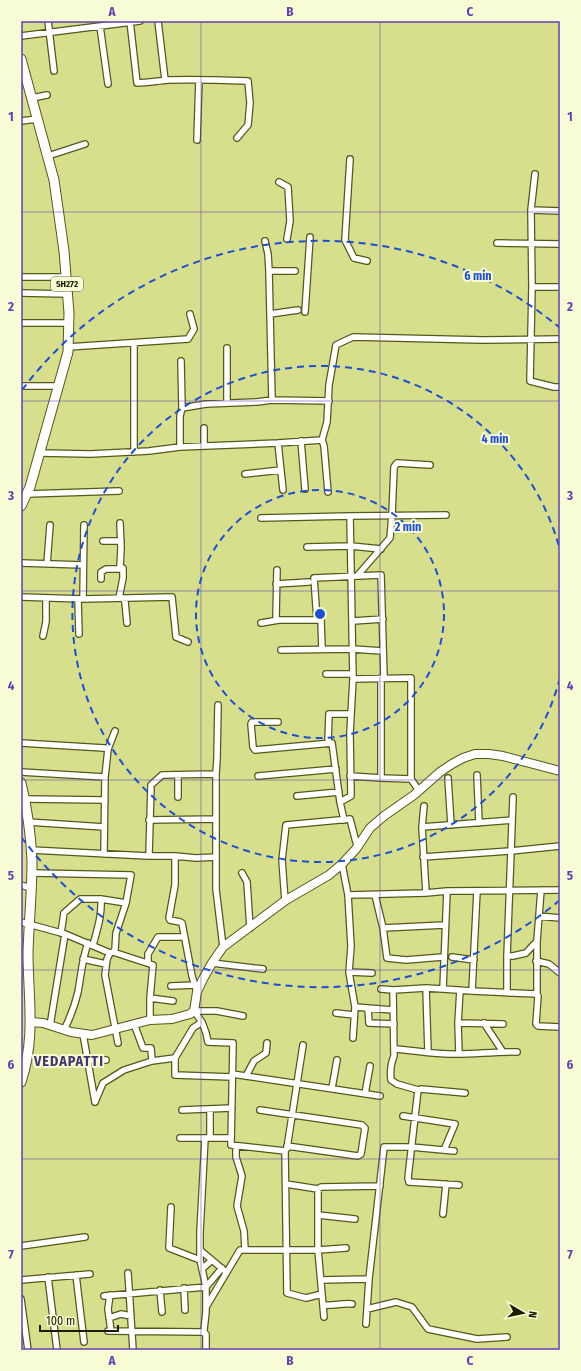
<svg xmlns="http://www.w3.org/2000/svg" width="581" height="1371" font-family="'Fira Sans Condensed',sans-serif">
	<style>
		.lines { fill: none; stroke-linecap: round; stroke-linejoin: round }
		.street-casing { stroke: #545819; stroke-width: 8 }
		.secondary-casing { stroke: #545819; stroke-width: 10 }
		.primary-casing { stroke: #545819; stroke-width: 11 }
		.street { stroke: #fff; stroke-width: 5.5 }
		.secondary { stroke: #fff; stroke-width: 8 }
		.primary { stroke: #fff; stroke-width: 9 }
		.grid { fill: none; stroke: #643eb6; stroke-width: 1; stroke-opacity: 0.55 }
		.ring { fill: none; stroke: #1d4ed8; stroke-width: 2; stroke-dasharray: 7 5 }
		.labels { text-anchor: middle; stroke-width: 4; stroke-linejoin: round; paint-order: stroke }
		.shield { fill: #f7fcd4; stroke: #5d6040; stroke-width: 1 }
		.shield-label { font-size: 9px; font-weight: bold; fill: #1b1d00 }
		.district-label { font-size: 14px; font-weight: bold; letter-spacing: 1px; fill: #43336f; stroke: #f7fcd4 }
		.centre { fill: #1d4ed8; stroke: #f7fcd4; stroke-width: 2 }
		.ring-label { font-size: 12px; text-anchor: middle; font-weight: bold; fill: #1d4ed8; stroke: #f7fcd4; stroke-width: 4; stroke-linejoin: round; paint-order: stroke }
		.neatline { fill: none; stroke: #643eb6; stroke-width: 1.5 }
		.grid-label { font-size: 13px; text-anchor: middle; font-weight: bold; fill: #643eb6 }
	</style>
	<rect width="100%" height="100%" fill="#d7df8c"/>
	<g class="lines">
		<defs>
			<path id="street" d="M48 21 54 71
				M130 21 137 83C147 83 157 81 168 80 194 79 221 80 248 81L250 103 248 125 237 138
				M158 21 165 80
				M100 26 108 84
				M21 36 140 21
				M32 98 47 95
				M21 121 37 119
				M197 140 199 80
				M48 156 85 144
				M350 159 345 240 354 258 367 261
				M535 174 531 210 532 287 530 381 554 387H560
				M279 182 288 187 290 221 287 239
				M531 210 560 211
				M265 241 268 254 269 271 272 400
				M497 243 560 244
				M269 271H295
				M21 277H66
				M532 287H560
				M21 293 68 294
				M305 312 310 237
				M270 314 298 310
				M21 323H69
				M68 347 188 339 194 329 190 314
				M227 348V403
				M181 361 182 408
				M21 386H58
				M204 428V446
				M301 441 305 489
				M180 447V416L182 408 206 404 257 402 272 400 329 401
				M134 452V343
				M39 453 91 454 149 451 180 447 278 443
				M245 474 281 470
				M283 490 278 443 322 440
				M328 492 324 446 322 440 327 422 329 385 336 345 353 337 482 340 560 339
				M27 494 119 491
				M261 518 350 516
				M103 541H121
				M307 547 351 546 381 549
				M21 563 83 565
				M47 564 50 525
				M277 570 276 617 277 620H321L322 649
				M357 576 390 538 392 515 394 467 397 463 430 465
				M101 579V572L106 569H122
				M276 584 309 582
				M21 597 83 599 172 597 176 637 188 642
				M119 598 123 578V568L120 567 121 548 120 523
				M123 598 125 602 127 623
				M78 599 79 634
				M83 599 84 525
				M317 620 314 578 381 575 384 678
				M353 621 383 619
				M261 623 279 620
				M43 636 46 622V598
				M281 650 353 649 382 651
				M326 674H353
				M353 679 411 678V779L381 778V678
				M218 705 217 759 216 774V889L223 947
				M278 722H252L251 724 253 747 255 750 332 743 340 802 344 820
				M21 743 104 748 108 749 105 777 104 854
				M328 743 329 714H351
				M108 749 115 731
				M21 772 105 777
				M178 775V797
				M477 775 479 823
				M258 776 336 769
				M350 776 381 778
				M448 778 451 825
				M411 779 419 791
				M297 796 339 792
				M25 799 105 800
				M340 802 351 796 350 733 353 679 350 516 446 515
				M424 806 422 827 426 893
				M149 820 216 819
				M28 822 104 827
				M422 827 512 820
				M31 850 148 856H175L196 858 216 857
				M149 855 151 785 162 775 216 774
				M175 856V885L169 918 170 920 180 922 182 923 192 976 197 992
				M423 857 511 851 513 797
				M342 864 348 895 351 946 349 972 355 1007 353 1038
				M32 873 131 875 126 903 116 933 115 950 113 952 110 953 107 959 105 975 118 1043
				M242 873 247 882 250 928
				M21 885 31 888
				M447 891 443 989 472 991 477 891
				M348 895 426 893 447 891 560 890
				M375 895 383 928 387 958 406 960 443 957
				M285 901 282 860 286 825 350 819 357 846
				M539 916 560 918
				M21 922 65 934 110 953
				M383 928 445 925
				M61 933 64 913 80 899H101L126 903
				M537 941V994
				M93 945C97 930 102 916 101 899
				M113 952 153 965 150 998V1020
				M507 956H513L526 953 537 941 541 890
				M452 957 474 960
				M83 959 106 964
				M536 961 549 964 560 973
				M148 963V954L158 937H184
				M212 963 263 969
				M349 972 372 973
				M171 986 195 985
				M426 988 428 1052
				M381 989 393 990
				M443 989 426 988 393 990 394 1056C391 1063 390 1071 391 1080L397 1084 418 1090 421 1089 465 1093
				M472 991 537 994 538 996 536 1024 538 1026 560 1027
				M507 993V956L511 851 560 846
				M150 998 173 1001
				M355 1007 393 1010
				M368 1008 369 1023 394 1024
				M194 1011C202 1021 206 1029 208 1042L233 1043 231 1145 285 1151
				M194 1011H217L243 1016
				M336 1013 354 1015
				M458 1023 503 1024
				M484 1023 503 1052
				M134 1024 143 1048H151L152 1061
				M50 1026 65 934
				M64 1030C70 1018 75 1005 78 992 81 976 82 959 88 943
				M83 1034 95 1102
				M303 1045 287 1148 285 1151 287 1293 306 1298 322 1294
				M394 1049C412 1050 431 1054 450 1054 472 1055 495 1051 517 1052
				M459 1054 458 1023 460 990
				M175 1058V1075L232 1077
				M88 1060H106
				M232 1074 380 1096
				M246 1076 254 1061 266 1053 267 1043
				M332 1088 337 1060
				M418 1090 408 1178 409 1182 459 1185
				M365 1094 370 1066
				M95 1102 103 1083 124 1070 152 1061 175 1058 193 1028 202 1022
				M182 1110 232 1108
				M260 1110 362 1125 365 1128 361 1154 358 1156 287 1146
				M403 1116 455 1124 444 1150
				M180 1138H205
				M210 1138V1109
				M236 1146V1157L242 1176 237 1206 244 1231 245 1250
				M286 1184 318 1189
				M171 1207 169 1248 200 1260
				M443 1214 446 1184
				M318 1215 355 1219
				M21 1246 85 1237
				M200 1250 225 1271
				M202 1269 212 1260
				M128 1273 133 1350
				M76 1275 84 1342
				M48 1277 57 1350
				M21 1280 90 1274
				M321 1280 369 1279
				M184 1288 185 1310
				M160 1290 162 1312
				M110 1295 108 1309 111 1331
				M104 1296 206 1287 222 1268
				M21 1299 28 1350
				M323 1305C333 1306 342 1303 352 1304
				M206 1307 240 1250H318V1189L321 1187 380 1186
				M367 1309 396 1302 412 1307 428 1329 477 1339 507 1337
				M324 1317 318 1250 346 1248
				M109 1318 121 1314 131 1316
				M366 1324 369 1279 384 1147H411L454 1151
				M108 1331 202 1332 206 1334V1350
				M202 1332 204 1330 206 1312V1287L200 1260V1232L205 1138H231"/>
			<path id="secondary" d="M31 1022 43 1023 71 1032 92 1035 150 1020 172 1019 190 1014 194 1011 197 992 203 979 212 963 223 947 286 900 329 875 342 864 356 849 370 828 384 816 414 795 440 772 452 764 463 758 475 754H489L503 756 560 771"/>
			<path id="primary" d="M21 59 54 180 64 251 69 313 68 352 30 487 21 506
				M21 783C27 808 31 835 32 861 32 892 29 922 28 952 28 998 36 1037 21 1082"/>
		</defs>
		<!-- street casing -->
		<use href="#street" class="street-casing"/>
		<!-- secondary casing -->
		<use href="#secondary" class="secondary-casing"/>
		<!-- primary casing -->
		<use href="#primary" class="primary-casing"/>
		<!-- street -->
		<use href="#street" class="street"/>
		<!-- secondary -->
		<use href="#secondary" class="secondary"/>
		<!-- primary -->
		<use href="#primary" class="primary"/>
	</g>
	<!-- grid -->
	<path class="grid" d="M201 21V1350M380 21V1350M21 212H560M21 401H560M21 591H560M21 780H560M21 970H560M21 1159H560"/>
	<!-- distance rings -->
	<g class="ring">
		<circle cx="320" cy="614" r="124"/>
		<path d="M560 678A248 248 0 1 1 560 550"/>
		<path d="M560 900A373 373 0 0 1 22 838M22 390A373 373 0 0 1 560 328"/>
	</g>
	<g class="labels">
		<!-- shield labels -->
		<rect class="shield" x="51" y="277" width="32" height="14" rx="3"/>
		<g class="shield-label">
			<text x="67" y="287">SH272</text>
		</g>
		<!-- district labels -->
		<g class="district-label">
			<text x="69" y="1066">VEDAPATTI</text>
		</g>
	</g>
	<circle cx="320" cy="614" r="6" class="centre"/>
	<g class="ring-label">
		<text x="478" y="280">6 min</text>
		<text x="495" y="443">4 min</text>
		<text x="408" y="531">2 min</text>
	</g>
	<!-- border -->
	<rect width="581" height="1371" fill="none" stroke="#f7fcd4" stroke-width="44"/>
	<!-- north arrow -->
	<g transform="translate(523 1313) rotate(99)" stroke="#f7fcd4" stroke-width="3" paint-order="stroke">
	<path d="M0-3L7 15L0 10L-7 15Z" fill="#1b1d00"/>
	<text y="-6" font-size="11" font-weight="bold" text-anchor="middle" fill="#1b1d00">N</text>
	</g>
	<!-- scale -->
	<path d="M40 1325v6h78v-6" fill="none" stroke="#1b1d00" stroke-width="2"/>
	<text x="46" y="1325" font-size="12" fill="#1b1d00" stroke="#f7fcd4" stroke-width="3" paint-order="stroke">100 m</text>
	<rect x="22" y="22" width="537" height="1327" class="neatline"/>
	<g class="grid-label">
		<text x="112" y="16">A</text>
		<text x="290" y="16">B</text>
		<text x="470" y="16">C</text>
		<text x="11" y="121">1</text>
		<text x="570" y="121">1</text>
		<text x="11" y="311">2</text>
		<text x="570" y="311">2</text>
		<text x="11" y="500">3</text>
		<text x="570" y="500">3</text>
		<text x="11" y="690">4</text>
		<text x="570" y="690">4</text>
		<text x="11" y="880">5</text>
		<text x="570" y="880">5</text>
		<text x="11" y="1069">6</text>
		<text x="570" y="1069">6</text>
		<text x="11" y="1259">7</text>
		<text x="570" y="1259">7</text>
		<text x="112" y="1365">A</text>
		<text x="290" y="1365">B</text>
		<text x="470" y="1365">C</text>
	</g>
</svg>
